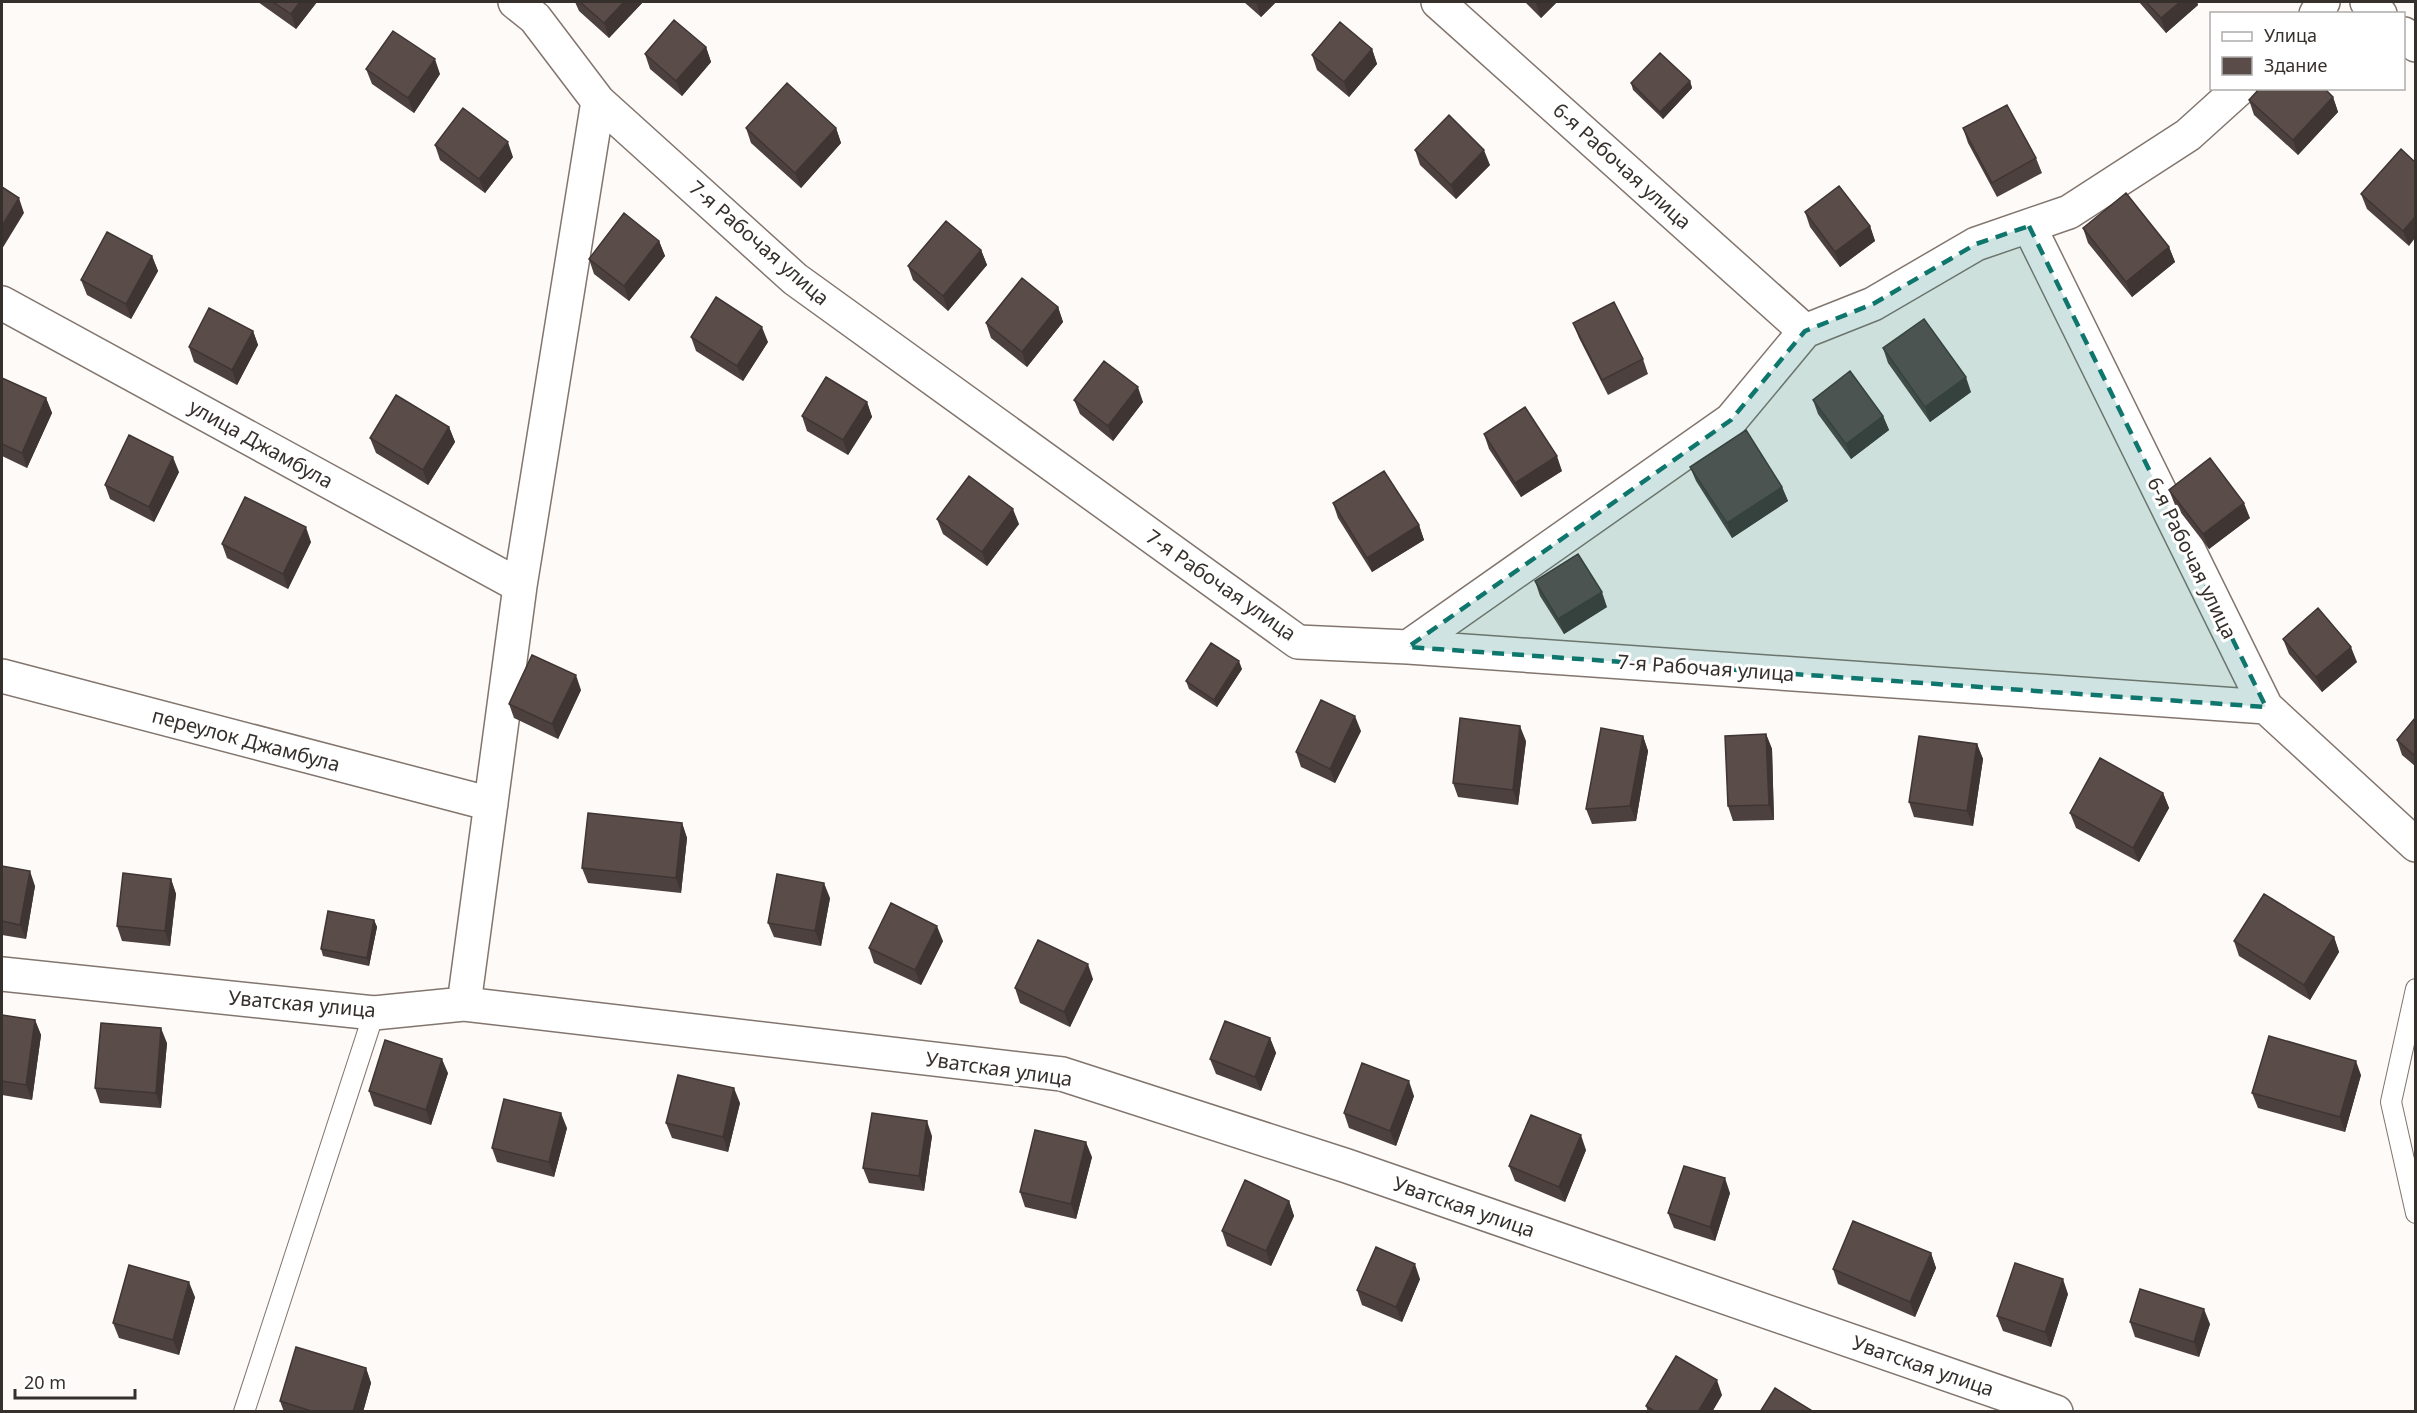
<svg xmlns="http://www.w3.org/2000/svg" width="2417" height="1413" font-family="'Noto Sans',sans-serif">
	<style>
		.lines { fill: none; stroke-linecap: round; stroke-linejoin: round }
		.service-casing { stroke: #82756d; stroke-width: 22 }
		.minor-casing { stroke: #82756d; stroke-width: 36 }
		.service { stroke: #fff; stroke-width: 20 }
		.minor { stroke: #fff; stroke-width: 33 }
		.wall { fill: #4d413f }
		.shaded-wall { fill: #3f3533 }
		.building { fill: #5a4c49; stroke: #3f3533; stroke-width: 1.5 }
		.marked { fill: #0f766e; fill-opacity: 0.2; stroke: #0f766e; stroke-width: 4.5; stroke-dasharray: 12 8; stroke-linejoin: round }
		.labels { text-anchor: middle; stroke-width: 6; stroke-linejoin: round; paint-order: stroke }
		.street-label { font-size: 20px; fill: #36302d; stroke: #fff }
	</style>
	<rect width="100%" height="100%" fill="#fdfaf8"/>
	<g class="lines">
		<defs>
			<path id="service" d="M2416 989 2391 1102 2416 1213
				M244 1412 374 1013"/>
			<path id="minor" d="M515 2 535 18 598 101 795 279 1298 642 1408 647 2266 707
				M1438 2 1805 331
				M2367 2 2380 14
				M2316 14 2323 2
				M2404 34 2416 45
				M2029 226 2266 707 2416 845
				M2 303 520 586
				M1408 647 1731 420 1805 331 1873 304 1976 244 2069 212 2188 135 2240 88
				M2 676 491 804
				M2 974 374 1013 464 1004 1062 1074 1347 1166 2056 1412
				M464 1004 520 586 598 101"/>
		</defs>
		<!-- service casing -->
		<use href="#service" class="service-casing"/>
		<!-- minor casing -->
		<use href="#minor" class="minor-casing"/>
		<!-- service -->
		<use href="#service" class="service"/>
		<!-- minor -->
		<use href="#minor" class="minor"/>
	</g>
	<!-- wall -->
	<path class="wall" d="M258 2H317L296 29Z
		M575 2H643L609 38 579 11Z
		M1244 2H1276L1261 17Z
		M1525 2H1557L1541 18Z
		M2139 2H2197L2198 5 2166 33Z
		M706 47 711 62 682 96 650 69 645 54Z
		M1372 49 1377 64 1349 97 1317 70 1312 55Z
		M366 69 440 74 414 113 372 84Z
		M1690 81 1692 88 1663 119 1633 90 1631 83Z
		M2333 97 2338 112 2298 155 2254 115 2249 100Z
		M746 128H836L841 143 801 188 751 143Z
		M1963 128 2036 158 2042 173 1997 197 1968 143Z
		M435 145 513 157 485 193 440 160Z
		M2401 149 2409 246 2367 209 2361 194Z
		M1415 150 1490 165 1456 199 1420 165Z
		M1805 212 1870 226 1875 241 1840 267 1810 227Z
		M2083 228 2169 247 2175 262 2132 297 2088 243Z
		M659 241 665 256 629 301 594 274 589 259Z
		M981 250 987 265 948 311 913 280 908 266Z
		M152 256 158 271 131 319 87 295 81 280Z
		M1058 307 1063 322 1027 367 991 338 986 323Z
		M1573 323 1643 359 1648 374 1608 395 1579 338Z
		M253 331 258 345 237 385 194 362 189 347Z
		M691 337 768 342 743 381 696 351Z
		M1883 348 1971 392 1930 422 1888 363Z
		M2 378 46 398 52 413 27 468 2 456Z
		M1074 400 1143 402 1113 441 1080 414Z
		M1813 400 1883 416 1889 430 1851 459 1818 414Z
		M867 402 872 417 848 455 807 431 802 416Z
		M449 427 455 442 428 485 376 453 370 438Z
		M1484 434 1562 471 1521 497 1489 449Z
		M1690 467 1782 487 1788 501 1732 538 1696 481Z
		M179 472 154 522 110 499 105 485Z
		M2169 490 2250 518 2209 549 2175 505Z
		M1333 503 1419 525 1424 540 1372 572 1338 518Z
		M937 519 1019 524 987 566 943 534Z
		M311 542 288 589 227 558 222 544Z
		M1535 581 1607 607 1564 634 1540 596Z
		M2283 639 2357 662 2322 692 2289 654Z
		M1242 669 1217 707 1189 689 1186 681Z
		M581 690 558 739 514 718 509 704Z
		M2415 718V766L2402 755 2397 740Z
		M1361 731 1335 783 1301 767 1296 752Z
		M1766 734 1772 749 1774 820 1733 821 1728 806Z
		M1643 736 1648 751 1636 821 1592 824 1586 809Z
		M1526 741 1518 805 1458 797 1453 783Z
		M1977 744 1983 759 1973 826 1914 817 1909 802Z
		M2163 793 2169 808 2139 862 2076 828 2070 813Z
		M682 823 687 838 681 893 588 883 582 868Z
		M2 866 35 886 26 939 2 935Z
		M171 879 176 894 170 946 122 941 117 926Z
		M830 898 821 946 774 937 768 923Z
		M374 920 377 927 369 966 323 956 321 949Z
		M2334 937 2339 952 2310 1000 2239 956 2234 941Z
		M943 941 921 985 874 963 869 948Z
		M1093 979 1070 1027 1020 1003 1015 988Z
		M2 1015 35 1020 41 1035 32 1100 2 1095Z
		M1270 1038 1276 1053 1261 1091 1216 1074 1210 1059Z
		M167 1043 161 1108 100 1103 95 1088Z
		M448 1073 431 1125 374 1106 369 1091Z
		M2361 1075 2345 1132 2258 1108 2252 1093Z
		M1414 1096 1396 1146 1349 1128 1344 1113Z
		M740 1103 728 1152 672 1138 666 1123Z
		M567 1128 554 1177 497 1162 492 1148Z
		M932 1136 924 1191 869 1183 863 1168Z
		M1586 1150 1565 1202 1515 1181 1509 1166Z
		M1092 1157 1076 1219 1025 1207 1020 1192Z
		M1730 1193 1715 1241 1674 1228 1668 1213Z
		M1289 1201 1294 1216 1271 1266 1227 1246 1222 1231Z
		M1931 1253 1936 1268 1915 1317 1838 1284 1833 1269Z
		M1420 1279 1402 1322 1362 1305 1357 1290Z
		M2068 1294 2051 1347 2003 1331 1997 1316Z
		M195 1297 179 1355 119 1338 113 1323Z
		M2130 1322 2210 1324 2199 1357 2135 1337Z
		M366 1368 371 1383 363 1412H284L280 1401Z
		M1722 1395 1712 1412H1648L1646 1406Z"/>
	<!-- shaded-wall -->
	<path class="shaded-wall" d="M300 2H317L296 29 291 14Z
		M624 2H643L609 38 604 23Z
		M1256 2H1276L1261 17Z
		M1537 2H1557L1541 18 1536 3Z
		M2180 2H2197L2198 5 2166 33 2161 18Z
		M706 47 711 62 682 96 676 81Z
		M1372 49 1377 64 1349 97 1344 82Z
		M435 59 440 74 414 113 408 98Z
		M1690 81 1692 88 1663 119 1660 112Z
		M2333 97 2338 112 2298 155 2293 140Z
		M836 128 841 143 801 188 795 173Z
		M508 142 513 157 485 193 479 179Z
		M1484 150 1490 165 1456 199 1451 185Z
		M19 198 24 213 2 249V226Z
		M2415 217V238L2409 246 2403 231Z
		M1870 226 1875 241 1840 267 1835 252Z
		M659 241 665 256 629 301 624 286Z
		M2169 247 2175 262 2132 297 2126 282Z
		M981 250 987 265 948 311 943 296Z
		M152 256 158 271 131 319 126 304Z
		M1058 307 1063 322 1027 367 1022 352Z
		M762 327 768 342 743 381 737 366Z
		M253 331 258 345 237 385 232 370Z
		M1966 377 1971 392 1930 422 1925 407Z
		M1138 387 1143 402 1113 441 1108 426Z
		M46 398 52 413 27 468 22 453Z
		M867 402 872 417 848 455 843 440Z
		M1883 416 1889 430 1851 459 1846 444Z
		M449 427 455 442 428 485 423 470Z
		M1557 456 1562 471 1521 497 1515 483Z
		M173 457 179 472 154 522 149 507Z
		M1782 487 1788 501 1732 538 1727 523Z
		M2244 503 2250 518 2209 549 2203 534Z
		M1013 509 1019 524 987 566 982 552Z
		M1419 525 1424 540 1372 572 1367 558Z
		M306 527 311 542 288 589 283 574Z
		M1602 592 1607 607 1564 634 1558 619Z
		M2351 647 2357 662 2322 692 2316 677Z
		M1239 661 1242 669 1217 707 1214 700Z
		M576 675 581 690 558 739 552 724Z
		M1355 716 1361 731 1335 783 1330 769Z
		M1520 726 1526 741 1518 805 1513 790Z
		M1766 734 1772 749 1774 820 1769 805Z
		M1643 736 1648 751 1636 821 1630 806Z
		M1977 744 1983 759 1973 826 1967 811Z
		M2163 793 2169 808 2139 862 2133 848Z
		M682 823 687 838 681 893 676 878Z
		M30 871 35 886 26 939 20 925Z
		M171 879 176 894 170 946 165 931Z
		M824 883 830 898 821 946 815 931Z
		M374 920 377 927 369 966 367 958Z
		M937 926 943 941 921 985 915 970Z
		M2334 937 2339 952 2310 1000 2304 985Z
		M1088 964 1093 979 1070 1027 1064 1012Z
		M35 1020 41 1035 32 1100 26 1085Z
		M161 1028 167 1043 161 1108 156 1093Z
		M1270 1038 1276 1053 1261 1091 1255 1077Z
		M442 1059 448 1073 431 1125 426 1110Z
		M2356 1061 2361 1075 2345 1132 2340 1117Z
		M1409 1081 1414 1096 1396 1146 1390 1131Z
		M734 1088 740 1103 728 1152 723 1137Z
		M561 1113 567 1128 554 1177 549 1162Z
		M927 1121 932 1136 924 1191 919 1176Z
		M1581 1135 1586 1150 1565 1202 1559 1187Z
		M1086 1142 1092 1157 1076 1219 1071 1204Z
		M1725 1178 1730 1193 1715 1241 1710 1227Z
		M1289 1201 1294 1216 1271 1266 1266 1251Z
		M1931 1253 1936 1268 1915 1317 1910 1302Z
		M1415 1264 1420 1279 1402 1322 1396 1307Z
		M2063 1279 2068 1294 2051 1347 2045 1332Z
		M189 1282 195 1297 179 1355 173 1340Z
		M2204 1309 2210 1324 2199 1357 2194 1342Z
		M366 1368 371 1383 363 1412H353Z
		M1717 1380 1722 1395 1712 1412H1698Z"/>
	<!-- building -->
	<path class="building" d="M273 2H300L291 14Z
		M580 2H624L604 23Z
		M2146 2H2180L2161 18Z
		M674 20 706 47 676 81 645 54Z
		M1340 22 1372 49 1344 82 1312 55Z
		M393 31 435 59 408 98 366 69Z
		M1660 53 1690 81 1660 112 1631 83Z
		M787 83 836 128 795 173 746 128Z
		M2260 88H2324L2333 97 2293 140 2249 100Z
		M2007 105 2036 158 1992 183 1963 128Z
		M463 108 508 142 479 179 435 145Z
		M1449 115 1484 150 1451 185 1415 150Z
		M2401 149 2415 162V217L2403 231 2361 194Z
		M1839 186 1870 226 1835 252 1805 212Z
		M2 187 19 198 2 226Z
		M2126 193 2169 247 2126 282 2083 228Z
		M624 213 659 241 624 286 589 259Z
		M946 221 981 250 943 296 908 266Z
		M107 232 152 256 126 304 81 280Z
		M1022 278 1058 307 1022 352 986 323Z
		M716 297 762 327 737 366 691 337Z
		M1614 302 1643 359 1602 380 1573 323Z
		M209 308 253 331 232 370 189 347Z
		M1924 319 1966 377 1925 407 1883 348Z
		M1104 361 1138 387 1108 426 1074 400Z
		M1850 371 1883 416 1846 444 1813 400Z
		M826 377 867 402 843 440 802 416Z
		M2 378 46 398 22 453 2 444Z
		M396 395 449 427 423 470 370 438Z
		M1525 407 1557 456 1515 483 1484 434Z
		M1746 430 1782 487 1727 523 1690 467Z
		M129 435 173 457 149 507 105 485Z
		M2210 458 2244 503 2203 534 2169 490Z
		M1384 471 1419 525 1367 558 1333 503Z
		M969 476 1013 509 982 552 937 519Z
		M245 497 306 527 283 574 222 544Z
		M1578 554 1602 592 1558 619 1535 581Z
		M2318 608 2351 647 2316 677 2283 639Z
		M1211 643 1239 661 1214 700 1186 681Z
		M532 655 576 675 552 724 509 704Z
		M1321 700 1355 716 1330 769 1296 752Z
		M1460 718 1520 726 1513 790 1453 783Z
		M2415 718V756L2397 740Z
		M1601 728 1643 736 1630 806 1586 809Z
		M1766 734 1769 805 1728 806 1725 736Z
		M1919 736 1977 744 1967 811 1909 802Z
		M2100 758 2163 793 2133 848 2070 813Z
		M588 813 682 823 676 878 582 868Z
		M2 866 30 871 20 925 2 921Z
		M123 873 171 879 165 931 117 926Z
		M777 874 824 883 815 931 768 923Z
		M2264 894 2334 937 2304 985 2234 941Z
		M891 903 937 926 915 970 869 948Z
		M328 911 374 920 367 958 321 949Z
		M1038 940 1088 964 1064 1012 1015 988Z
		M2 1015 35 1020 26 1085 2 1081Z
		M1225 1021 1270 1038 1255 1077 1210 1059Z
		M101 1023 161 1028 156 1093 95 1088Z
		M2269 1036 2356 1061 2340 1117 2252 1093Z
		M385 1040 442 1059 426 1110 369 1091Z
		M1362 1063 1409 1081 1390 1131 1344 1113Z
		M678 1075 734 1088 723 1137 666 1123Z
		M504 1099 561 1113 549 1162 492 1148Z
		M872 1113 927 1121 919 1176 863 1168Z
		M1531 1115 1581 1135 1559 1187 1509 1166Z
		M1035 1130 1086 1142 1071 1204 1020 1192Z
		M1684 1166 1725 1178 1710 1227 1668 1213Z
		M1245 1180 1289 1201 1266 1251 1222 1231Z
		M1853 1221 1931 1253 1910 1302 1833 1269Z
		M1376 1247 1415 1264 1396 1307 1357 1290Z
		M2015 1263 2063 1279 2045 1332 1997 1316Z
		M129 1265 189 1282 173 1340 113 1323Z
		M2140 1289 2204 1309 2194 1342 2130 1322Z
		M296 1347 366 1368 353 1412H314L280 1401Z
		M1676 1356 1717 1380 1698 1412H1656L1646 1406Z
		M1775 1388 1814 1412H1760Z"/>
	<!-- marked area -->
	<path class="marked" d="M2029 226 2266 707 1408 647 1731 420 1805 331 1873 304 1976 244Z"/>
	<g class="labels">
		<!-- street labels -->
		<g class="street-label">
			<text transform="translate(1622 166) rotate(42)" y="7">6-я Рабочая улица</text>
			<text transform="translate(759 243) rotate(41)" y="7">7-я Рабочая улица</text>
			<text transform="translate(261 444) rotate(29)" y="7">улица Джамбула</text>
			<text transform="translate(2192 558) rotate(64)" y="7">6-я Рабочая улица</text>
			<text transform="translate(1221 585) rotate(35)" y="7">7-я Рабочая улица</text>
			<text transform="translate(1706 668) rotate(4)" y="7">7-я Рабочая улица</text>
			<text transform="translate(246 740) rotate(15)" y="7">переулок Джамбула</text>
			<text transform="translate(302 1004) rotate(5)" y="7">Уватская улица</text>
			<text transform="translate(999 1069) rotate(8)" y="7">Уватская улица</text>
			<text transform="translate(1464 1207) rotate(19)" y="7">Уватская улица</text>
			<text transform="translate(1923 1366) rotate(19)" y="7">Уватская улица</text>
		</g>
	</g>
	<!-- border -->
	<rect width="2417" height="1413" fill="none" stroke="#36302d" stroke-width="6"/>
	<!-- legend -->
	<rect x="2210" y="12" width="195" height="78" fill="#ffffff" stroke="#afacab" stroke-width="1.5"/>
	<rect x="2222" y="32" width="30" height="9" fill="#ffffff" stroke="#afacab" stroke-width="1.5"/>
	<text x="2264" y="42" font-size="18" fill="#36302d">Улица</text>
	<rect x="2222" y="57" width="30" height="18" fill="#5a4c49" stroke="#afacab" stroke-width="1.5"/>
	<text x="2264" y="72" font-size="18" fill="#36302d">Здание</text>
	<!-- scale -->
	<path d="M15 1389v9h120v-9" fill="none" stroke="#36302d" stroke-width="3"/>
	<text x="24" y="1389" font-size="18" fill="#36302d" stroke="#ffffff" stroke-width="4.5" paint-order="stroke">20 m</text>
</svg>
